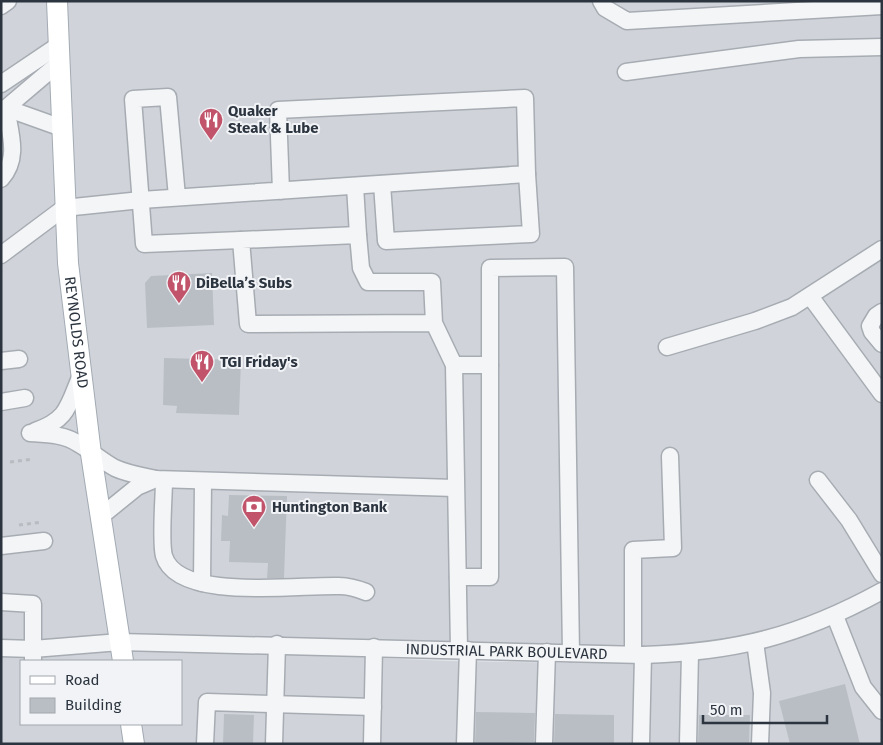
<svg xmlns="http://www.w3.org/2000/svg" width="883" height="745" font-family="'Fira Sans',sans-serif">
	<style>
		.built { fill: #d0d4da }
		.building { fill: #b9bec5 }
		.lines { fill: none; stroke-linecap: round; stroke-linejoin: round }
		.minor-casing { stroke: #a7acb3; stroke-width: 19 }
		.major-casing { stroke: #a2aab3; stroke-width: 22 }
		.path { stroke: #b8bbc0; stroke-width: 3; stroke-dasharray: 4 4; stroke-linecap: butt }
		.minor { stroke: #f4f5f7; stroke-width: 16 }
		.major { stroke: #fff; stroke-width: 20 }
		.labels { text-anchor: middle; stroke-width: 4; stroke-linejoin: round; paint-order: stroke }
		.poi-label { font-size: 15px; font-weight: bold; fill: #2b343f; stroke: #f1f3f6; text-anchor: start }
		.street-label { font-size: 15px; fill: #2b343f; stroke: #f1f3f6 }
	</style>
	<rect width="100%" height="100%" fill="#e2e5e9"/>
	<!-- built -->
	<path class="built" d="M1 1H51L117 661H21V724H127L130 744H1Z
		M63 1H882V744H141L138 724H181V661H129L127 647 447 661 582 663V645L125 634 90 383 72 227Z"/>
	<!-- building -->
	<path class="building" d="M212 273 214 325 147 328 145 283 151 276Z
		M164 358 241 360 239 415 176 413 177 406 163 405Z
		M229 495 287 496 284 578H267L268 563 229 562 230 541H221L222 515 228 516Z
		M845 684 860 744H790L779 701Z
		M476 712 535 713 534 742 475 744Z
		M224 714 254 715 253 744H223Z
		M555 714 614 715V744H554Z
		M699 715H750L749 744H698Z"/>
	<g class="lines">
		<defs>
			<g id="minor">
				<path d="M601 1 605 8 627 21 882 6"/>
				<path d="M1 6 8 1"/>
				<path d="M626 72 799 49 882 47"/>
				<path d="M1 84 59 45"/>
				<path d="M6 108 59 63"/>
				<path d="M6 108 62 128"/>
				<path d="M1 179C20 158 10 133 6 108"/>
				<path d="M382 184 386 241 531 234 527 174"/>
				<path d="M355 186 358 235"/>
				<path d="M177 197 168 97 133 99 144 244 241 240"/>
				<path d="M1 255 64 208 141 200 527 174 525 98 278 110 281 191"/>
				<path d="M810 296 882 394"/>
				<path d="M882 312 876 316 870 326 872 332 882 344"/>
				<path d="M434 323 248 324 241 240 358 235 361 268 368 282H432L434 323 454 365 459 649"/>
				<path d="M667 347 755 321 792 307 882 249"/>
				<path d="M1 361 19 359"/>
				<path d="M454 365H490V577H458"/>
				<path d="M490 365V268L565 267 571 653"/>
				<path d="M1 402 25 398"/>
				<path d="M35 431C68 420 68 406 81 375"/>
				<path d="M30 433C47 434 64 434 79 444 91 451 102 461 115 468 128 474 142 476 156 479L455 488"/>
				<path d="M164 480C164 497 160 542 164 556 178 603 302 584 340 586 349 586 358 589 366 592"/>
				<path d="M818 480 849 520 882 574"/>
				<path d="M100 517 137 487 156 479"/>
				<path d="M1 546 44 541"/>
				<path d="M202 583 203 482"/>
				<path d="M1 602 33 604V649L1 648"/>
				<path d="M835 616 863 687 882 711"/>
				<path d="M755 642 762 693 760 744"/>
				<path d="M633 654V550L673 548 670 456"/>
				<path id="s1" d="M33 661V649L120 642 643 655C736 652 800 636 882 591"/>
				<path d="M205 744 207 702 373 707"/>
				<path d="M274 744 277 644"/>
				<path d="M372 744 374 647"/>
				<path d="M465 744 468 650"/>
				<path d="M544 744 547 652"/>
				<path d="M641 744 643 655"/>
				<path d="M688 744 690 653"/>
			</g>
			<g id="major">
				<path id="s2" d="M57 1 68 263 91 454 123 661"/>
				<path d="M131 724 134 744"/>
			</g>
		</defs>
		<!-- minor casing -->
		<use href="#minor" class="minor-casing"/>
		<!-- major casing -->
		<use href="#major" class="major-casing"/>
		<!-- path -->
		<path class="path" d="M10 462 33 459
			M19 525 42 522"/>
		<!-- minor -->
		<use href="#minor" class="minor"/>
		<!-- major -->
		<use href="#major" class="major"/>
	</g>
	<!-- icons -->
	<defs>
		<symbol id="restaurant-pin" viewBox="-11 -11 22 30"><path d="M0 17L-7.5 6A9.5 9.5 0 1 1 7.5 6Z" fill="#c1546a" stroke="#f1f3f6"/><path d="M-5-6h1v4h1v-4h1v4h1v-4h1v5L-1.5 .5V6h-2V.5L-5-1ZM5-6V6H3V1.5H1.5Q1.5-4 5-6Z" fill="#fff"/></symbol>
		<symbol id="bank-pin" viewBox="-11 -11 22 30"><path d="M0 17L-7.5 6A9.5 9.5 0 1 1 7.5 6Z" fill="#c1546a" stroke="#f1f3f6"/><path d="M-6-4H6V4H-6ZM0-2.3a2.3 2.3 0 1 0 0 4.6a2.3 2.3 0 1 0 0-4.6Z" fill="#fff"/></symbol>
	</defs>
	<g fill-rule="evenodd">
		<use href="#restaurant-pin" x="197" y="106" width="28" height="38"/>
		<use href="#restaurant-pin" x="165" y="269" width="28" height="38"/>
		<use href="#restaurant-pin" x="188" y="348" width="28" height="38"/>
		<use href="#bank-pin" x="240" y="493" width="28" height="38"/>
	</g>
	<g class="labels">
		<!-- poi labels -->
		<g class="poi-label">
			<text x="228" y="116">Quaker<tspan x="228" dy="17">Steak &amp; Lube</tspan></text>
			<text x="196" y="288">DiBella’s Subs</text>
			<text x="220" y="367">TGI Friday's</text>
			<text x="272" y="512">Huntington Bank</text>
		</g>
		<!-- street labels -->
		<g class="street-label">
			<text dy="5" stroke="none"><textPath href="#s2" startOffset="332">REYNOLDS ROAD</textPath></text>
			<text dy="5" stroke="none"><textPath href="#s1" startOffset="486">INDUSTRIAL PARK BOULEVARD</textPath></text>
		</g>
	</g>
	<!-- border -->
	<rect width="883" height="745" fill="none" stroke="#2b343f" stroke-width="5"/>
	<!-- legend -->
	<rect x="20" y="660" width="162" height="65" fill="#f1f3f6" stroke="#a2a7ad"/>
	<rect x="30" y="676" width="25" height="8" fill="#ffffff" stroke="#a2a7ad"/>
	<text x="65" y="685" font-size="15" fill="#2b343f">Road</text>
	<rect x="30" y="698" width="25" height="15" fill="#b9bec5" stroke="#a2a7ad"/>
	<text x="65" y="710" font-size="15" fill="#2b343f">Building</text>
	<!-- scale -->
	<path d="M703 715v8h124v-8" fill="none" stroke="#2b343f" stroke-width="2.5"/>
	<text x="710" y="715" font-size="15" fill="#2b343f" stroke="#f1f3f6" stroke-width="4" paint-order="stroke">50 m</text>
</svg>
